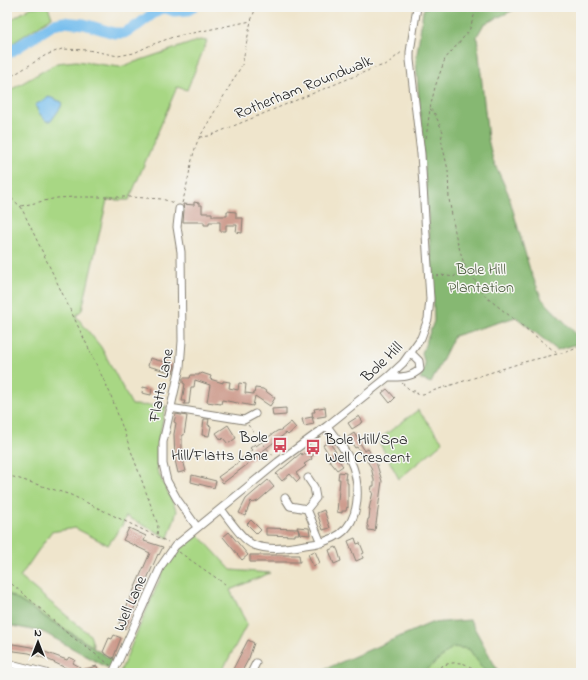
<svg xmlns="http://www.w3.org/2000/svg" width="588" height="680" font-family="'Indie Flower',sans-serif">
	<style>
		.green { fill: #a8d784; stroke: #627a50 }
		.forest { fill: #86b872; stroke: #516a47 }
		.water { fill: #76beee; stroke: #496d85 }
		.lines { fill: none; stroke-linecap: round; stroke-linejoin: round }
		.river { stroke: #76beee; stroke-width: 11 }
		.building { fill: #cb9687 }
		.minor-casing { stroke: #868074; stroke-width: 9 }
		.path { stroke: #868074; stroke-width: 1; stroke-dasharray: 3 3; stroke-linecap: butt }
		.minor { stroke: #fff; stroke-width: 7 }
		.labels { text-anchor: middle; stroke-width: 3; stroke-linejoin: round; paint-order: stroke }
		.street-label { font-size: 16px; fill: #1c1c1c; stroke: #f6f6f2 }
		.park-label { font-size: 16px; fill: #4d5d40; stroke: #f6f6f2 }
		.poi-label { font-size: 16px; fill: #1c1c1c; stroke: #f6f6f2; text-anchor: end }
	</style>
	<rect width="100%" height="100%" fill="#f6f6f2"/>
	<filter id="ink" filterUnits="userSpaceOnUse"><feTurbulence type="fractalNoise" baseFrequency=".025" numOctaves="2"/><feDisplacementMap in="SourceGraphic" scale="8" xChannelSelector="R" yChannelSelector="G"/><feConvolveMatrix kernelMatrix="1 2 1 2 8 2 1 2 1" color-interpolation-filters="sRGB"/></filter>
	<filter id="wash" filterUnits="userSpaceOnUse"><feTurbulence type="fractalNoise" baseFrequency=".012" numOctaves="4" result="noise"/><feDisplacementMap in="SourceGraphic" scale="16" xChannelSelector="R" yChannelSelector="G"/><feGaussianBlur stdDeviation="0.9" result="paint"/><feColorMatrix in="noise" values="0 0 0 0 0 0 0 0 0 0 0 0 0 0 0 0 0 1.4 0 .05"/><feComposite in="paint" operator="in"/></filter>
	<g filter="url(#wash)">
		<rect width="100%" height="100%" fill="#efe5cc"/>
		<!-- green -->
		<path class="green" d="M32 7H48L52 17 7 47V22Z
			M200 40 207 41 187 90 177 87 129 200H107L82 310 76 316 101 347 132 405 166 406 157 447V470L177 511 168 538 126 516 123 524 108 545 75 528 51 532 20 577 90 635 94 647 7 593V92L57 63 76 61 120 67Z
			M418 410 443 442 399 479 378 440Z
			M199 535 231 570 270 573 230 590 247 624 221 673H121L120 672 165 567 175 553Z
			M453 647 469 649 486 673H423Z"/>
		<!-- forest -->
		<path class="forest" d="M425 7H520L484 24 477 36 488 139 493 160 508 193 530 270 542 299 581 339V343L557 350 516 317 454 336 431 383 420 379 425 365 422 353 434 321 433 282 416 61 423 11Z
			M7 593 114 661 108 668 43 632 7 625Z
			M470 620 499 673H486L469 649 453 647 423 673H316L431 623Z"/>
		<!-- water -->
		<path class="water" d="M49 97 62 102 61 107 51 121H46L39 113 35 105Z"/>
		<g class="lines">
			<!-- river -->
			<path class="river" d="M7 54 54 24 63 22 84 24 114 33H124L138 25 159 9 166 8 174 11 188 10 193 7"/>
		</g>
		<g id="blocks">
			<!-- building -->
			<path class="building" d="M194 202 199 203V205H202V213H212V216H227V211L236 212V218H243L242 233 236 232 237 225H226V231H220V222H209V225H204V222H183L184 210 183 204 194 205Z
				M150 358 175 365 173 373 148 366Z
				M202 373 211 376 210 379 223 383V381L230 382 229 388 238 390 239 383 246 384 245 393 254 394 255 388 263 389 275 398 270 406 255 396 253 406 222 400 221 404 207 402 210 385 195 380 194 387H191L189 404H184L185 401H182L185 384 183 383V378H190L191 375H199V374H201Z
				M143 387 152 389 151 395 142 393Z
				M387 389 395 398 390 403 382 393Z
				M325 407 326 416 313 418 312 412H315L314 409Z
				M286 408V415L273 416 272 409Z
				M176 414 187 416 184 435H182V451H185L186 460H183L186 471 178 473 175 460 174 434 176 423 174 422Z
				M359 416 363 422 352 429 348 423Z
				M312 417 314 424 304 426 302 419Z
				M204 419H209L208 425 211 426 209 436 202 435Z
				M291 422 296 428 288 435 286 433 247 463 248 464 223 483 218 477 239 462 238 461 252 450 250 448 255 444 256 446 277 431 281 430Z
				M228 425 236 438 228 444 223 438 221 440 216 433Z
				M354 433 365 451 368 449 376 462 382 481 375 531 368 530V526L367 525 368 519H369L370 509H369L373 492H371L372 486H374V480L371 467 357 447 355 448 348 437Z
				M329 442 336 452 330 456 323 445Z
				M311 449 315 454 311 457 312 459 304 464 306 466 296 473 300 479 297 482 290 474 282 481 276 474 301 453 302 455Z
				M335 456 343 466 337 470 329 460Z
				M339 472 346 473 345 479H347V483H348V508L347 507 346 511H342V513L337 512 340 479H338Z
				M192 475 216 481 214 488 191 482Z
				M268 480 274 487 258 501 253 503 251 501 245 516 239 513 246 499Z
				M324 510 330 528 323 530 317 513Z
				M251 520 261 530 257 534 247 524Z
				M297 527 309 528 310 535 300 534 298 529 299 534H295V536L266 535V528L298 529Z
				M129 528 146 536 144 541 163 547 159 555 158 554 125 629 119 624 150 553 123 540Z
				M229 532 248 555 242 560 223 537Z
				M355 538 357 544 360 543 364 553 362 554 363 558 356 561 348 541Z
				M336 547 338 551 341 561 334 564 329 550Z
				M315 551 320 563 313 566 308 554Z
				M250 555H299L300 562H250Z
				M114 635 121 638 113 659 103 652 109 638 112 639Z
				M248 640 254 643 249 658 241 673H231Z
				M7 643 31 647 67 660 69 657 75 660 73 663 80 667 77 671 97 666 99 673H76L47 659 29 653 7 650Z"/>
		</g>
	</g>
	<g filter="url(#ink)">
		<use href="#blocks" fill-opacity="0" stroke="#868074" stroke-width="1"/>
		<g class="lines">
			<defs>
				<path id="minor" d="M179 209 177 227 181 252 182 341 180 367 163 442V464L167 481 177 499 197 527
					M388 377C400 377 411 378 420 369L419 361 411 353
					M170 408 244 420 255 414
					M308 478 314 487 316 498 307 509 321 543
					M285 498 290 506 307 509
					M221 509C228 518 243 541 254 545 269 551 290 548 305 545 317 544 330 541 340 534 360 520 360 488 353 467 348 452 336 439 327 426
					M7 663 46 673
					M113 673 161 566 175 546 278 462 327 426 388 377 403 363 421 338 428 319 430 299 421 154 410 60V52L417 7
					M251 673 256 663"/>
			</defs>
			<!-- minor casing -->
			<use href="#minor" class="minor-casing"/>
			<!-- path -->
			<path class="path" d="M7 79 46 55 62 49 88 50 118 56 134 53 151 45 173 37 251 21
				M430 109 434 112 443 132 441 139 448 170 449 199 456 237 464 264 486 297 558 354
				M200 137 209 136 372 69 387 64 403 51
				M426 138 430 109 435 87 445 59 469 31 477 7
				M7 194 21 207 110 393 158 525 157 537
				M182 203C189 182 190 160 198 140L242 65 251 21 256 7
				M21 206 57 198 75 197H130L162 199 174 203
				M436 276 441 275 454 277 464 264
				M402 383 415 394H423L524 362 570 351 581 346
				M412 391H416L418 394
				M248 425 274 457
				M7 475 71 495 168 542
				M179 552 225 584
				M7 580 33 602 67 633 110 665
				M430 673C442 663 465 656 476 673"/>
			<!-- minor -->
			<use href="#minor" class="minor"/>
		</g>
	</g>
	<!-- icons -->
	<defs>
		<symbol id="bus-bare" viewBox="-9 -9 18 18"><path d="M-5-6H5V4H4V6H2V4H-2V6H-4V4H-5ZM-3.5-4V0h7V-4ZM-3.5 1.2v1.5H-2V1.2ZM2 1.2v1.5H3.5V1.2Z" fill="#d1495b" stroke="#f6f6f2" stroke-width="2.5" paint-order="stroke"/></symbol>
	</defs>
	<g fill-rule="evenodd">
		<use href="#bus-bare" x="269" y="434" width="22" height="22"/>
		<use href="#bus-bare" x="302" y="436" width="22" height="22"/>
	</g>
	<g class="labels">
		<!-- street labels -->
		<g class="street-label">
			<text transform="translate(303 86) rotate(-22)" y="6">Rotherham Roundwalk</text>
			<text transform="translate(381 361) rotate(-44)" y="6">Bole Hill</text>
			<text transform="translate(160 385) rotate(-79)" y="6">Flatts Lane</text>
			<text transform="translate(129 603) rotate(-66)" y="6">Well Lane</text>
		</g>
		<!-- park labels -->
		<g class="park-label">
			<text x="481" y="274">Bole Hill<tspan x="481" dy="18">Plantation</tspan></text>
		</g>
		<!-- poi labels -->
		<g class="poi-label">
			<text x="268" y="442">Bole<tspan x="268" dy="18">Hill/Flatts Lane</tspan></text>
			<text x="325" y="444" text-anchor="start">Bole Hill/Spa<tspan x="325" dy="18">Well Crescent</tspan></text>
		</g>
	</g>
	<!-- margin -->
	<rect width="588" height="680" fill="none" stroke="#f6f6f2" stroke-width="24"/>
	<!-- north arrow -->
	<g transform="translate(38 642)" stroke="#f6f6f2" stroke-width="3" paint-order="stroke">
	<path d="M0-3L7 15L0 10L-7 15Z" fill="#1c1c1c"/>
	<text y="-6" font-size="11" font-weight="bold" text-anchor="middle" fill="#1c1c1c">N</text>
	</g>
</svg>
